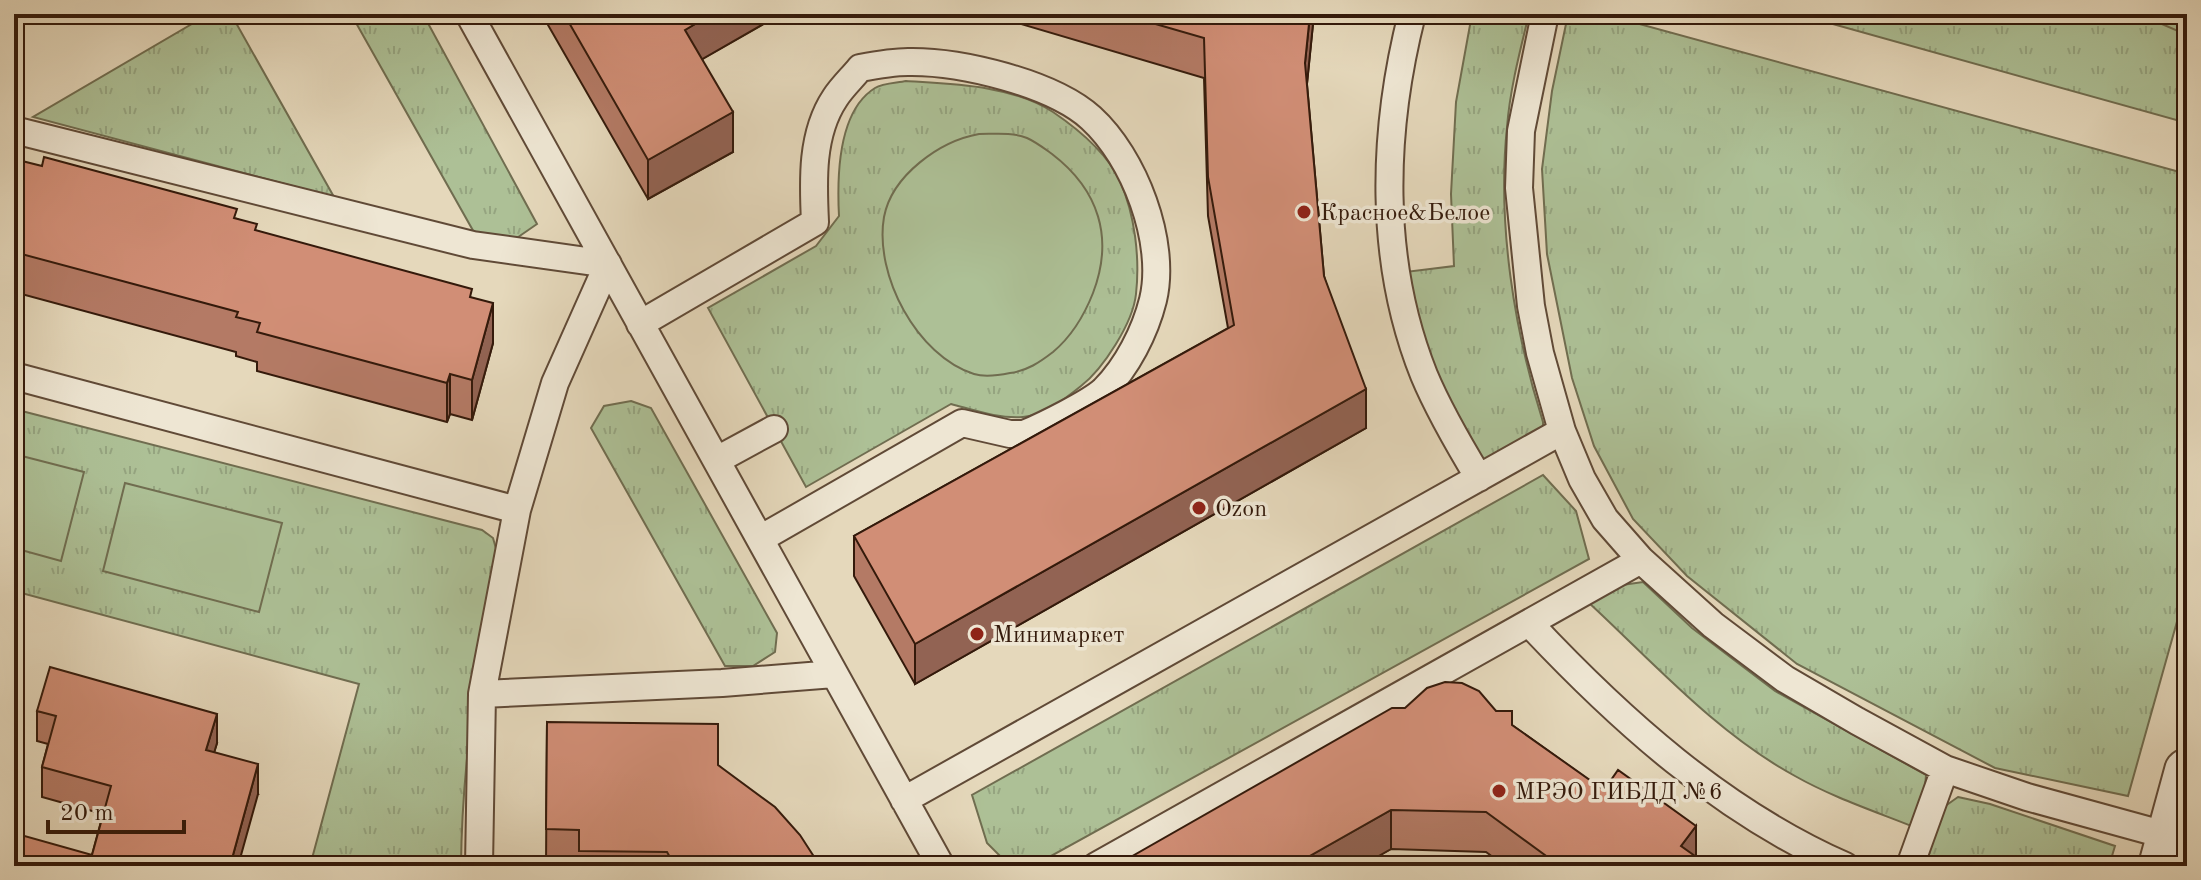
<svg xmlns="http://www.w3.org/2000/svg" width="2201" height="880" font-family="'Old Standard TT',serif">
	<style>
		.grass { fill: url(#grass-tufts); stroke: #706d50; stroke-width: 2 }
		.forest { fill: url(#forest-crowns); stroke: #706d50; stroke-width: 2 }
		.park { fill: #adc096; stroke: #706d50; stroke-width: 2 }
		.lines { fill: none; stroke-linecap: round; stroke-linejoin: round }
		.service-casing { stroke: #604a37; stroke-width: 30 }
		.minor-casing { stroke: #604a37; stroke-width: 48 }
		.service { stroke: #eee6d3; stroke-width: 26 }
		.minor { stroke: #eee6d3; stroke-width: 44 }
		.wall { fill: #b47a65; stroke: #341a0b; stroke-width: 2 }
		.shaded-wall { fill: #926353; stroke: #341a0b; stroke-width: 2 }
		.building { fill: #d18e76; stroke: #341a0b; stroke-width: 2 }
		.poi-dot { fill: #8f2418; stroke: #eee6d3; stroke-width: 3 }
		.labels { text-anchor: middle; stroke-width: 7; stroke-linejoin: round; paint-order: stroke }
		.poi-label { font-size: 24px; fill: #341a0b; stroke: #eee6d3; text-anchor: start }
	</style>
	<defs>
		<pattern id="grass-tufts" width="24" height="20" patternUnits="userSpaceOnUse" patternTransform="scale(2)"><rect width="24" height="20" fill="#adc096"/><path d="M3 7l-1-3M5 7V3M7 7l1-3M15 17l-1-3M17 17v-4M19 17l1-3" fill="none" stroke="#95a480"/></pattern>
		<pattern id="forest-crowns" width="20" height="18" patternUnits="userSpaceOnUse" patternTransform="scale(2)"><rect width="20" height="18" fill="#adc096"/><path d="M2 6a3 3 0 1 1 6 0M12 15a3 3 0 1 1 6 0" fill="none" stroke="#95a480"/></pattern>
	</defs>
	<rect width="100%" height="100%" fill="#e5d8bb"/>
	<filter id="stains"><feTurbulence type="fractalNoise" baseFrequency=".0025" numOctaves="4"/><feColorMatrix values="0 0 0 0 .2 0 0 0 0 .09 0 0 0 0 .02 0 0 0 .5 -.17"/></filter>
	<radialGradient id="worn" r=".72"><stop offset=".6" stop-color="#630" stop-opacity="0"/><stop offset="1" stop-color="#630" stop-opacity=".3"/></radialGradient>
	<!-- grass -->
	<path class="grass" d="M209 14H231L334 197 33 117Z
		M351 14H423L537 224 511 242 475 234Z
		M1472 14H1529C1520 51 1510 89 1507 127 1497 223 1514 330 1543 422V426L1520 444 1483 460 1434 371 1405 272 1454 266 1451 194 1456 102Z
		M1576 14H1603L2187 174V586L2128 796 1995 768 1797 664 1687 576 1633 519 1594 446 1572 378 1547 254 1542 169 1552 91 1566 24Z
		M1797 14H2187V123Z
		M906 81C953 84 1011 85 1053 112 1078 129 1107 153 1120 181 1135 215 1140 258 1136 294 1133 323 1103 369 1081 386 1065 399 1044 415 1023 417 999 419 974 410 951 404L806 487 708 308 816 246 839 216C837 178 838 111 875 88 883 83 897 83 906 81Z
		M631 401 651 408 777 633 775 652 753 666H725L591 428 604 406Z
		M14 409 482 530 493 538 497 552C479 659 462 758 461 866H310L359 684 14 591Z
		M1543 475 1576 511 1589 559 1033 866H1010L987 843 972 795Z
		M1643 582 1692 628 1775 691 1926 775 1924 800 1914 827C1874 811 1832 797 1795 776 1716 733 1653 662 1588 602L1615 586Z
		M1958 797 1990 804 2115 846 2109 866H1923L1941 809Z"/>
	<!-- forest -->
	<path class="forest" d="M2139 14H2187V35Z"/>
	<!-- park -->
	<path class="park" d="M979 134C995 134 1012 132 1027 138 1036 142 1045 149 1052 154 1099 190 1114 238 1093 293 1084 316 1072 336 1053 352 1040 362 1027 371 1010 373 1000 375 984 377 974 374 917 356 874 275 884 217 892 175 940 141 979 134Z
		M14 454 84 472 61 561 14 548Z
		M125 483 282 523 259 612 103 571Z"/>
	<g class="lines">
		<defs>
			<path id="service" d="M469 14 941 866
				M1412 14C1382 132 1378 260 1424 375 1439 411 1459 445 1479 478
				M1545 14 1521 131 1519 188 1531 306 1540 353 1562 431 1582 479 1605 519 1641 560 1713 625 1785 679 1857 721 1945 769 2027 797 2169 836
				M14 130 473 245 608 264 555 383 517 510 14 376
				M640 324 815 222C813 181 811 134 835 98 842 87 852 78 860 68 876 65 892 62 908 62 960 61 1052 83 1091 118 1134 157 1167 242 1153 300 1145 332 1127 367 1104 390 1090 403 1043 426 1024 434H1010L962 423 760 539
				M717 460 774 429
				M1529 623C1620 720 1722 812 1845 866
				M482 694 517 510
				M904 800 1562 431
				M479 866 482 694 722 683 834 674
				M1096 866 1641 560
				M1910 866 1945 769"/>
			<path id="minor" d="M2161 866 2187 771"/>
		</defs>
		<!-- service casing -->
		<use href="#service" class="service-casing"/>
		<!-- minor casing -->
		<use href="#minor" class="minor-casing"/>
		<!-- service -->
		<use href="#service" class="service"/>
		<!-- minor -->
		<use href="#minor" class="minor"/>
	</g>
	<!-- wall -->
	<path class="wall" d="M548 14H781L702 59 733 152 648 199 548 25Z
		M987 14H1314L1307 84 1324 276 1366 428 915 684 854 576V536L1228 328 1208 216 1204 78Z
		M14 166 237 219 257 231 472 298 493 343 472 420 450 414 447 422 257 371V362L236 356V352L14 292Z
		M37 711 217 743 214 752 258 794 92 855 103 814 42 797V767L48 744 37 741Z
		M1496 711 1512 725 1709 866H1505L1486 852 1391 849 1361 866H1115Z
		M547 722 718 765 820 866H546Z"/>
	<!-- shaded-wall -->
	<path class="shaded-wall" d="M712 14H781L685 69V30Z
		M1310 14H1314L1305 103V63Z
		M733 112V152L648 199V160Z
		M493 303V343L472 420V380Z
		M450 374V414L447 422V383Z
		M1366 389V428L915 684V644Z
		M217 714V743L206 780V750Z
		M258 764V794L238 866H230Z
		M1391 810V849L1361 866H1292Z
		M1696 826V866L1681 846Z"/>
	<!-- building -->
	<path class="building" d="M564 14H712L685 30 733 112 648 160Z
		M1121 14H1310L1305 63 1324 276 1366 389 915 644 854 536 1234 325 1208 177 1204 38Z
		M44 157 237 209 234 218 257 224 255 230 472 289 470 297 493 303 472 380 450 374 447 383 257 332 260 323 236 317 238 312 14 252V166H16L18 160 42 166Z
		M50 667 217 714 206 750 258 764 230 866H14V833L92 855 111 786 42 767 56 716 37 711Z
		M1445 682 1462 683 1479 691 1496 711H1512V725L1604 790 1618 770 1696 826 1681 846 1709 866H1560L1486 812 1391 810 1292 866H1115L1392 708H1405L1427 688Z
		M547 722 718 724V765L775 807 800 835 820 866H675L667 852 579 851V830L546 829Z"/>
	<!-- markers -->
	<g class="poi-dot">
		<circle cx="1304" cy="212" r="8"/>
		<circle cx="1199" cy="508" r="8"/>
		<circle cx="977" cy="634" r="8"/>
		<circle cx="1499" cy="791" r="8"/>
	</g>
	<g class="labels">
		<!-- poi labels -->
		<g class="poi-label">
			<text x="1320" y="220">Красное&amp;Белое</text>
			<text x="1215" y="516">Ozon</text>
			<text x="993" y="642">Минимаркет</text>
			<text x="1515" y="799">МРЭО ГИБДД №6</text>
		</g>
	</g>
	<!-- margin -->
	<rect width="2201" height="880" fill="none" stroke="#e5d8bb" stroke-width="48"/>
	<rect x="16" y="16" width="2169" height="848" fill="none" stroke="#341a0b" stroke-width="4"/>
	<rect x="24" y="24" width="2153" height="832" fill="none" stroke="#341a0b" stroke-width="2"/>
	<!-- scale -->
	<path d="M48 820v12h136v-12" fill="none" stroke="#341a0b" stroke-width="4"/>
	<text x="60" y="820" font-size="24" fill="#341a0b" stroke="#eee6d3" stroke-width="6" paint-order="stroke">20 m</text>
	<rect width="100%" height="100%" filter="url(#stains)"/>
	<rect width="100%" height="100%" fill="url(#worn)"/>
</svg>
